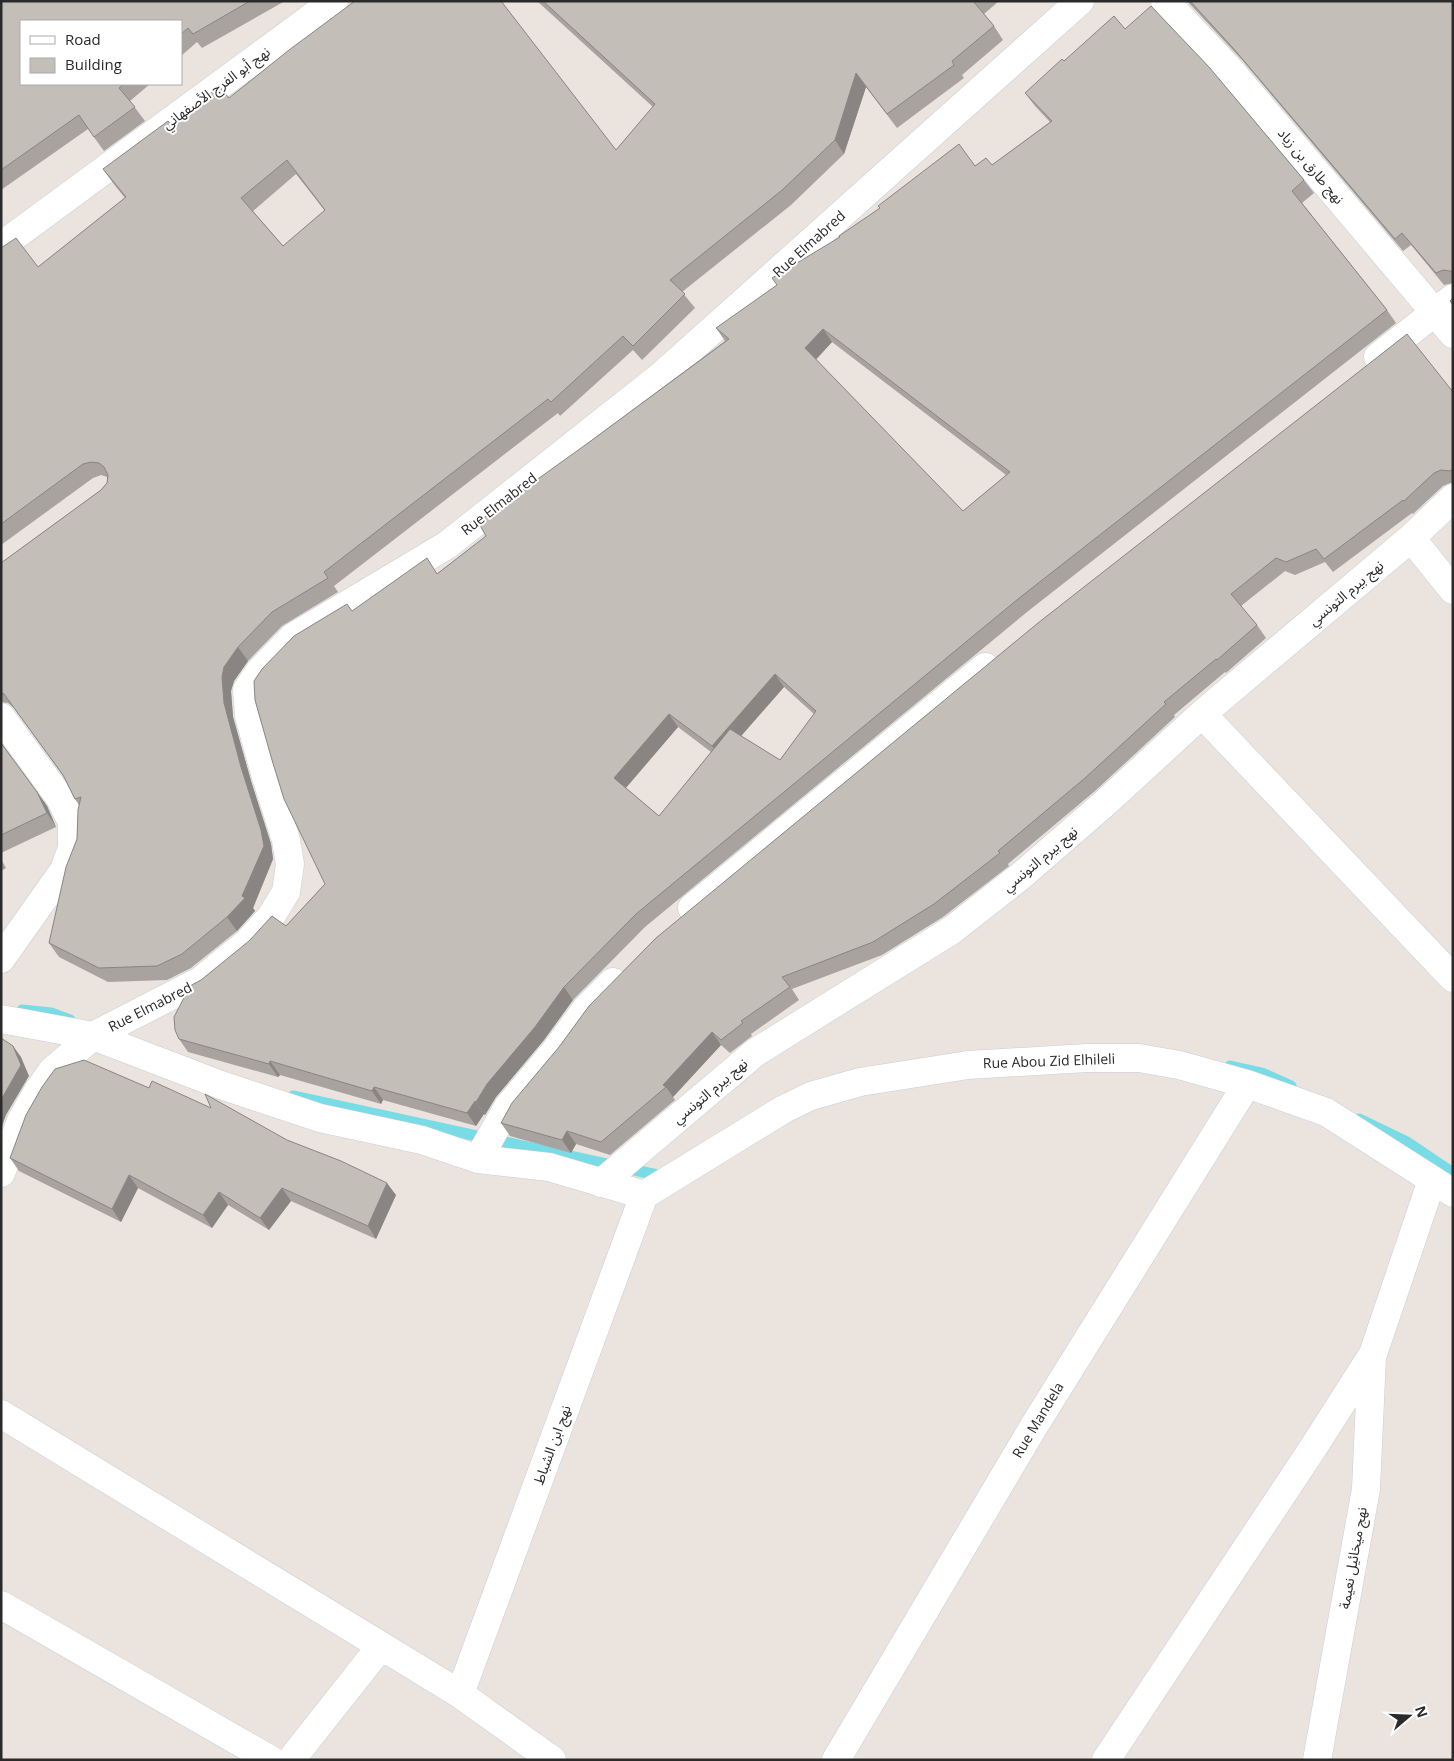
<svg xmlns="http://www.w3.org/2000/svg" width="1454" height="1761" font-family="'Open Sans','Noto Sans Arabic',sans-serif">
	<style>
		.lines { fill: none; stroke-linecap: round; stroke-linejoin: round }
		.stream { stroke: #78dce6; stroke-width: 11 }
		.minor-casing { stroke: #c9ced7; stroke-width: 29 }
		.minor { stroke: #fff; stroke-width: 28 }
		.wall { fill: #a9a39f; fill-rule: evenodd }
		.shaded-wall { fill: #898582 }
		.building { fill: #c4beb9; stroke: #898582; fill-rule: evenodd }
		.labels { text-anchor: middle; stroke-width: 4; stroke-linejoin: round; paint-order: stroke }
		.street-label { font-size: 14px; fill: #2a2a2a; stroke: #fff }
	</style>
	<rect width="100%" height="100%" fill="#ebe3dd"/>
	<g class="lines">
		<!-- stream -->
		<path class="stream" d="M22 1010 51 1013 70 1020
			M1230 1066 1262 1073 1291 1086
			M293 1096 662 1176 666 1174
			M1359 1119 1407 1142 1453 1173"/>
		<defs>
			<path id="minor" d="M1165 1 1230 70 1453 334
				M1 246 334 1
				M1378 357 1453 298
				M1411 538 1453 590
				M1202 714 1453 978
				M1 717 60 798 72 822V848L64 870 1 959
				M692 908 985 667
				M1 1019 93 1036 221 1085 320 1118 422 1140 478 1159 549 1167 644 1195
				M478 1159 508 1107 556 1050 586 1009 613 982
				M1 1173 21 1121 38 1091 52 1071 93 1036 200 981 248 942 270 918 286 892 290 864 286 840 266 777 249 716 247 690 259 672 293 637 447 545 662 375 1080 1
				M601 1183 756 1052 952 930 1022 875 1105 803 1202 714 1411 538 1453 498
				M644 1195 784 1109 811 1096 860 1082 968 1065 1087 1058H1139L1179 1065 1247 1084 1326 1112 1453 1193
				M1 1414 460 1694 552 1760
				M1 1605 271 1760
				M460 1694 644 1195
				M291 1760 381 1646
				M836 1760 1034 1426 1247 1084
				M1106 1760 1311 1451 1373 1354 1432 1180
				M1317 1760 1366 1489 1372 1356"/>
		</defs>
		<!-- minor casing -->
		<use href="#minor" class="minor-casing"/>
		<!-- minor -->
		<use href="#minor" class="minor"/>
	</g>
	<!-- wall -->
	<path class="wall" d="M1 1H285L202 48 197 42 181 56V21L21 84H150L130 101 145 121 104 151 88 129 1 190Z
		M537 1H999L984 14 994 26 1003 40 962 75 964 78 897 128 866 87 844 154 791 205 682 292 695 308 642 360 633 350 560 416 558 413 334 586 338 592 282 626 248 661 234 681 231 691 233 717 251 781 271 844 273 859 253 908 255 911 237 931 191 968 167 980 108 982 59 957 49 943 77 839 79 805 75 799 64 777 14 708 8 703 1 702V563L101 490 107 483V477L101 475 93 478 1 545V248L38 267 125 198 113 183 103 169 172 126 229 98 616 150 653 107ZM296 174 325 211 283 246 253 211Z
		M1187 1H1453V283L1444 285 1411 245 1403 251 1242 60Z
		M1125 29 1304 180 1314 193 1302 203 1387 310 1396 323 1027 612 645 927 573 1000 544 1040 496 1097 485 1115 484 1114 476 1126 383 1100 381 1104 280 1075 278 1077 188 1052 179 1039 201 980 286 926 325 884 352 611 438 573 486 536 588 443 725 341 716 328 975 166 992 165 1050 122 1035 106 1025 93 1064 61ZM832 342 1006 475 963 511 816 360ZM784 687 814 714 780 760 741 736ZM678 727 711 752 659 816 626 788Z
		M1453 392V483H1450L1443 486 1413 514 1412 513 1333 572 1325 562 1295 575 1285 571 1241 606 1257 625 1266 638 1226 673 1225 672 1174 715 1175 717 1095 791 1008 864 1009 866 943 917 882 955 792 989 799 1000 751 1034 752 1036 730 1053 721 1045 673 1097 675 1100 610 1155 576 1144 571 1153 510 1136 501 1123Z
		M1 743 47 806 56 827 1 853Z
		M1 859 6 868 1 871Z
		M149 1088 211 1108 396 1195 376 1239 291 1201 269 1230 228 1205 212 1228 138 1188 121 1222 19 1171 10 1158Z"/>
	<!-- shaded-wall -->
	<path class="shaded-wall" d="M856 73 866 87 844 154 835 140Z
		M823 329 832 342 814 361 805 348Z
		M238 647 248 661 234 681 231 691 233 717 251 781 271 844 273 859 253 908 255 911 237 931 227 917 242 896 241 767 224 703 222 677 224 667Z
		M775 674 784 687 721 759 712 746Z
		M669 714 678 727 623 791 614 778Z
		M37 792 47 806 56 827 47 813Z
		M564 987 573 1000 544 1040 496 1097 485 1115 476 1102 487 1084Z
		M712 1032 721 1045 673 1097 666 1087 663 1085Z
		M13 1046 21 1057 29 1076 6 1115 1 1129V1100Z
		M270 1061 280 1075 278 1077 269 1064Z
		M374 1087 383 1100 381 1104 372 1091Z
		M475 1101 484 1114 476 1126 467 1113Z
		M567 1131 576 1144 571 1153 562 1140Z
		M129 1175 138 1188 121 1222 112 1209Z
		M387 1183 396 1195 376 1239 368 1226Z
		M282 1188 291 1201 269 1230 260 1218Z
		M219 1192 228 1205 212 1228 203 1215Z"/>
	<!-- building -->
	<path class="building" d="M1 1H250L193 34 188 28 181 34V21H21V84H124L119 88 135 107 94 137 79 115 1 170Z
		M355 1H501L616 150 655 104 543 1H973L994 26 952 61 954 65 887 114 856 73 835 140 781 191 670 280 685 294 633 346 623 336 551 402 548 399 324 572 328 578 272 612 238 647 224 667 222 677 224 703 241 767 261 830 264 846 242 896 245 898 227 917 182 954 157 966 99 968 49 943 66 867 77 839 78 810 81 797 75 799 63 775 4 694 1 692V563L101 490 107 483 108 475 104 467 99 463 91 462 83 464 1 524V248L16 238 38 267 126 197 103 169 168 121 172 126 219 86 229 98 289 50ZM287 160 325 210 283 246 241 198Z
		M1190 1H1453V273L1450 271 1443 270 1436 273 1402 233 1395 239 1233 48Z
		M1151 6 1209 67 1304 180 1292 191 1387 310 1018 599 636 914 564 987 535 1027 487 1084 476 1102 475 1101 467 1113 374 1087 372 1091 270 1061 269 1064 179 1039 175 1030 174 1017 190 986 201 980 249 941 272 916 286 926 325 884 284 799 272 760 255 700 254 681 262 669 294 636 347 604 352 611 427 558 437 574 486 536 478 522 588 443 729 339 716 328 777 285 772 278 840 237 839 236 880 208 878 206 959 144 975 166 986 158 992 165 1052 121 1025 93 1062 59 1064 61 1114 16 1125 29ZM823 329 1010 472 963 511 805 348ZM775 674 816 711 780 760 730 729 659 816 614 778 669 714 712 746Z
		M1453 298V305L1450 301Z
		M1407 334 1453 392V468L1450 471 1441 470 1434 473 1404 501 1403 500 1324 559 1316 549 1286 562 1276 558 1231 594 1257 625 1217 660 1216 659 1164 702 1166 704 1085 778 998 851 1000 853 934 904 873 942 782 977 790 987 741 1021 743 1023 721 1040 712 1032 663 1085 666 1087 601 1142 567 1131 562 1140 501 1123 512 1103 559 1047 589 1006 656 938 1038 623Z
		M1 743 37 792 47 813 1 835Z
		M1 1038 13 1046 21 1065 1 1100Z
		M84 1060 149 1088 152 1081 211 1108 205 1094 287 1140 341 1161 387 1183 368 1226 282 1188 260 1218 219 1192 203 1215 129 1175 112 1209 10 1158 26 1115 42 1087 55 1069Z"/>
	<g class="labels">
		<!-- street labels -->
		<g class="street-label">
			<text transform="translate(216 88) rotate(-36)" y="5">نهج أبو الفرج الأصفهاني</text>
			<text transform="translate(1311 166) rotate(50)" y="5">نهج طارق بن زياد</text>
			<text transform="translate(809 244) rotate(-42)" y="5">Rue Elmabred</text>
			<text transform="translate(499 504) rotate(-38)" y="5">Rue Elmabred</text>
			<text transform="translate(1346 593) rotate(-40)" y="5">نهج بيرم التونسي</text>
			<text transform="translate(1040 859) rotate(-40)" y="5">نهج بيرم التونسي</text>
			<text transform="translate(150 1007) rotate(-27)" y="5">Rue Elmabred</text>
			<text transform="translate(1049 1061) rotate(-2)" y="5">Rue Abou Zid Elhileli</text>
			<text transform="translate(710 1091) rotate(-40)" y="5">نهج بيرم التونسي</text>
			<text transform="translate(1038 1420) rotate(-59)" y="5">Rue Mandela</text>
			<text transform="translate(552 1445) rotate(-70)" y="5">نهج ابن الشباط</text>
			<text transform="translate(1353 1558) rotate(-80)" y="5">نهج ميخائيل نعيمة</text>
		</g>
	</g>
	<!-- border -->
	<rect width="1454" height="1761" fill="none" stroke="#2a2a2a" stroke-width="5"/>
	<!-- legend -->
	<rect x="20" y="20" width="162" height="65" fill="#ffffff" stroke="#aaaaaa"/>
	<rect x="30" y="36" width="25" height="8" fill="#ffffff" stroke="#aaaaaa"/>
	<text x="65" y="45" font-size="15" fill="#2a2a2a">Road</text>
	<rect x="30" y="58" width="25" height="15" fill="#c4beb9" stroke="#aaaaaa"/>
	<text x="65" y="70" font-size="15" fill="#2a2a2a">Building</text>
	<!-- north arrow -->
	<g transform="translate(1409 1716) rotate(71)" stroke="#ffffff" stroke-width="4" paint-order="stroke">
	<path d="M0-4L9 19L0 12L-9 19Z" fill="#2a2a2a"/>
	<text y="-8" font-size="14" font-weight="bold" text-anchor="middle" fill="#2a2a2a">N</text>
	</g>
</svg>
